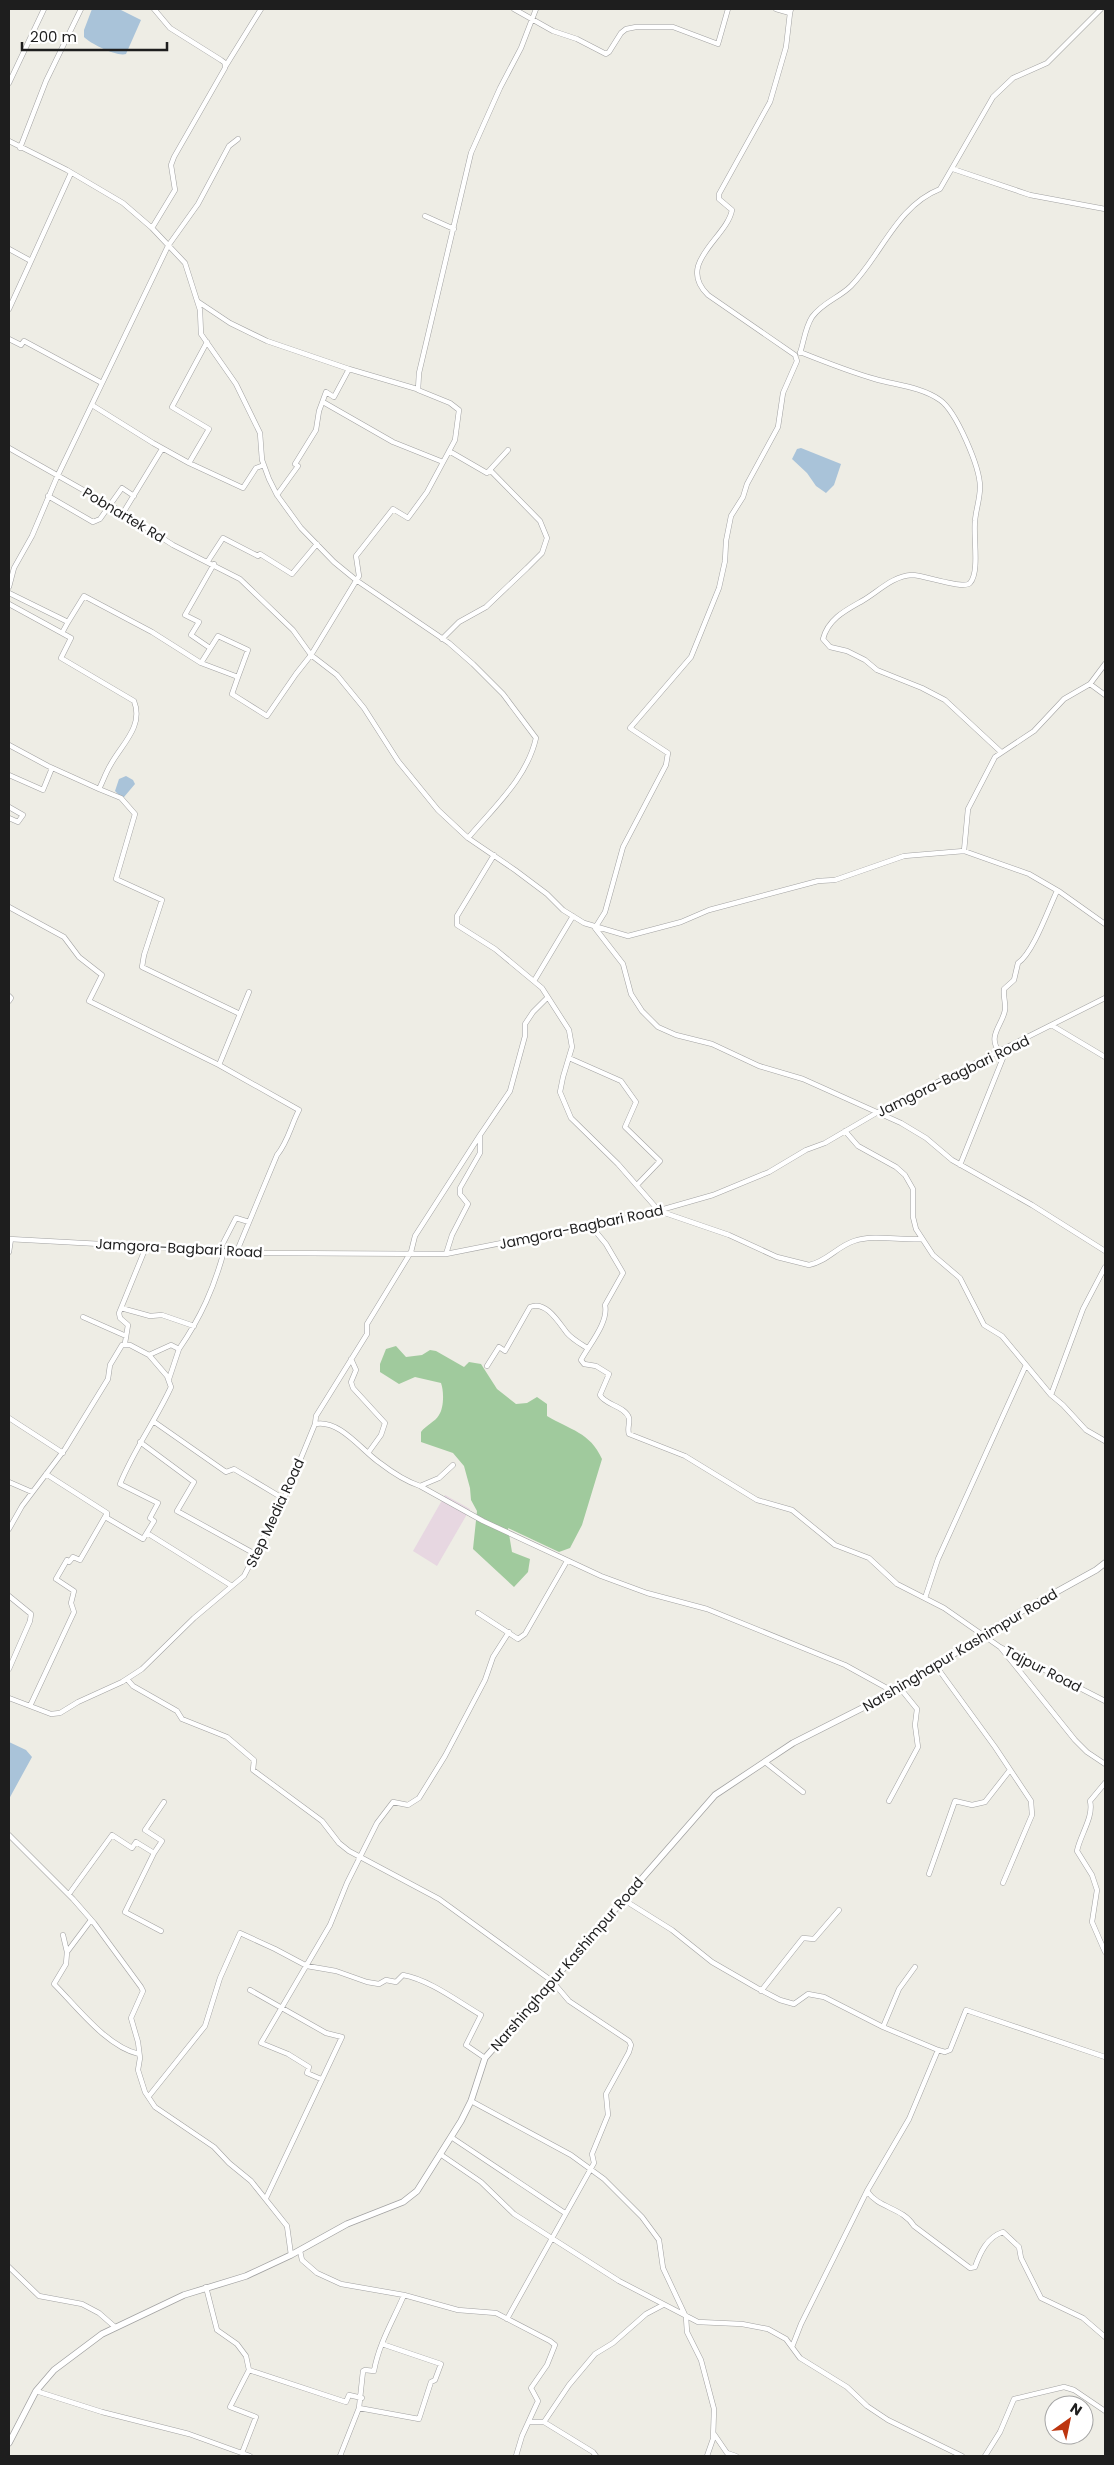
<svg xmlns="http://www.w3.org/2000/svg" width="1114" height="2465" font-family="Poppins,sans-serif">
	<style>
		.industrial { fill: #e7d7e1 }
		.forest { fill: #a0ca9d }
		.water { fill: #a9c3d9 }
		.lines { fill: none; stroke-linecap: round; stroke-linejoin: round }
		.minor-casing { stroke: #a2a2a2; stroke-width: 5.5 }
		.tertiary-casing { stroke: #a2a2a2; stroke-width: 7 }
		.minor { stroke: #fff; stroke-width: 4.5 }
		.tertiary { stroke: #fff; stroke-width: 5.5 }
		.labels { text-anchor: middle; stroke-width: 5; stroke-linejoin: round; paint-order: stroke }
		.street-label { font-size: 14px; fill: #1e1e1e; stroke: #fff }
	</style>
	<rect width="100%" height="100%" fill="#eeede5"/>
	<!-- industrial -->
	<path class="industrial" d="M445 1495 470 1509 437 1566 413 1551Z"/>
	<!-- forest -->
	<path class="forest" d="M396 1346 406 1357 422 1355 430 1350 436 1351 464 1367 469 1362 481 1364 497 1389 516 1404 527 1403 537 1397 547 1404V1416C570 1430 590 1432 602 1459L582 1525 570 1548 559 1552 508 1528 512 1552 530 1559 528 1572 514 1587 473 1549 477 1511 471 1500 470 1488 464 1466 453 1453 421 1442V1432C426 1425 435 1422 439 1415 444 1408 444 1391 441 1383L415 1377 399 1384 380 1372V1364L386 1349Z"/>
	<!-- water -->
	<path class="water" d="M92 9H119L141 20 126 54C117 57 91 44 84 37V30Z
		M801 448 841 464 834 485 826 493 816 486 807 473 792 459 797 449Z
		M126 776 133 780 135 784 124 797H121L115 791 119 779Z
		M9 1742 26 1750 32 1757 9 1799Z"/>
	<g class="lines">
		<defs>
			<path id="minor" d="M514 9 553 31 577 39 606 54 609 52 621 33 626 29 636 27H673L718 44 728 9
				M776 9 790 13 791 9
				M790 13 786 47 770 102 719 194V199L732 210C727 238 675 263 708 295L795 355 797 361 783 393 778 427 747 484 743 497 731 516 726 541 725 561 719 588 691 657 630 728 668 753 666 765 623 847 605 912 595 928 623 964 631 994 642 1011 658 1027 676 1035 712 1044 759 1066 803 1079 901 1123 926 1138 952 1160 1032 1205 1105 1251
				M225 67 261 9
				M9 83 44 9
				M9 141 67 170 123 203 152 228 185 263 200 310 201 334 236 384 260 433 262 460 269 479 277 495 301 528 334 562 356 580 449 643 473 664 503 694 536 738C527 778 494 807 468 838
				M20 148 46 81 81 9
				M953 169 1030 195 1105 209
				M425 216 454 229
				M152 228 175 190 171 165 174 157 225 68V63L221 60 170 28 154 9
				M9 249 31 261 71 173
				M197 301 230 323 267 341 349 369 334 397 326 392 319 411 316 430 295 464 298 466 277 495
				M9 309 31 261
				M9 339 21 345 24 341 102 383
				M207 342 172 407 209 429 189 463 243 488 256 468 264 465
				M800 352C825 362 850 372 875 379 896 385 922 387 940 400 956 411 980 467 980 487 980 499 976 509 975 521 973 536 980 572 970 583 964 590 924 575 912 575 892 576 878 592 862 601 846 610 828 619 823 639L830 647 847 651 865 660 877 670 922 688 945 700 1001 752
				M800 353C804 341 805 328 812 317 823 302 839 298 851 286 882 254 897 206 940 189L993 97 1013 78 1047 63 1101 9
				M349 369 417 389
				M323 402 393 442 443 462
				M92 405 153 443 189 463
				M9 448 122 512 173 545 240 579 293 630 311 655 359 576 356 556 393 509 408 518 427 492 455 440 459 410 450 403 418 390 419 373 471 153 500 88 521 48 536 9
				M449 451 487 473 508 450
				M48 496 93 522 100 519 122 488 134 496
				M123 513 162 449
				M208 561 223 538 258 556 260 554 292 574 317 544
				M9 587 14 568 32 536 57 477 168 246 198 204 229 146 238 139
				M9 593 68 622 84 596 152 632 201 663 238 677 232 694 267 716 296 674 311 655 337 675 364 708 398 761 438 810 468 838 515 870 547 894 563 910 584 923 628 936 681 922 709 910 818 881 835 880 904 856 964 851 1029 874 1060 892 1105 924
				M9 604 62 633
				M442 639 459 622 486 607 527 568 542 553 547 538 540 521 490 470
				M210 648 191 635 199 622 185 615 214 564
				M201 663 218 636 248 650 238 677
				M1090 684 1105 695
				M9 745 48 766 99 789C103 781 106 772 111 764 122 744 144 726 134 701L61 658 71 638 62 633 68 622
				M9 775 43 790 52 768
				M99 789 121 798 135 814 116 879 162 900 144 955 142 967 240 1014
				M9 807 23 815 18 822 9 818
				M964 851 968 809 995 757 1034 731 1064 699 1090 684 1105 664
				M494 855 457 916V925L495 949 542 988 569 1030 572 1047 563 1077 560 1092 571 1118 618 1164 659 1211 729 1235 777 1257 809 1265C826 1262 838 1246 854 1241 876 1234 900 1241 922 1239
				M9 907 64 937 79 957 102 975 89 1001 219 1065
				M534 981 573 916
				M9 996 11 998 9 1001
				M1053 1026 1105 1057
				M1000 1052C986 1037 1003 1024 1005 1010 1006 1004 1003 996 1004 989L1014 980 1018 963C1033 953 1048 910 1057 891
				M569 1058 621 1081 636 1102 625 1127 660 1161 637 1185
				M845 1131 858 1146 896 1167 905 1175 913 1189V1217L916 1229 933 1255 960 1278 984 1325 1002 1336 1051 1395 1063 1405 1086 1430 1105 1441
				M960 1165 1007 1048
				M591 1226 606 1244 623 1273 605 1305C609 1322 589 1345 581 1360L584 1364 596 1366 609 1374 600 1395C605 1405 625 1406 629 1418 630 1423 627 1429 629 1434L685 1456 757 1500 792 1510 835 1545 869 1558 897 1584 944 1608 1000 1647 1105 1701
				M9 1239 266 1253 446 1254 643 1215 713 1195 769 1172 806 1150 825 1143 878 1112 1105 998
				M219 1251 236 1218 249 1222
				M237 1251 277 1155C288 1142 291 1125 299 1110L219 1065 249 992
				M9 1252 11 1239
				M446 1254 452 1235 468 1204 460 1194V1188L480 1153V1135L510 1091 525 1036V1024L533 1012 547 998
				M121 1308 150 1316 162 1315 194 1326
				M83 1317 126 1336
				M125 1343 128 1325 120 1318 119 1313 146 1247
				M351 1359 356 1370 351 1382 353 1388 385 1423 381 1435 368 1453
				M487 1366 499 1347 505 1351 530 1307C546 1300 559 1323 567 1333 572 1339 581 1344 587 1348
				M169 1379 179 1349
				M1051 1395 1083 1309 1105 1267
				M9 1418 63 1453
				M153 1421 226 1472 234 1469 284 1499
				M315 1424C340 1419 362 1451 380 1463 393 1473 405 1481 420 1486L439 1478 453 1465
				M140 1442 194 1482 177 1511 257 1555
				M46 1474 107 1513V1518L143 1539 154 1521 150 1518 158 1503 120 1484C134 1449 156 1420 171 1387L167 1376 149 1355
				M9 1482 32 1492
				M420 1486 483 1521 601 1576 647 1593 707 1609 845 1665 894 1692
				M9 1529 22 1506 65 1449 108 1379 110 1365 122 1345H130L149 1355 171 1345 179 1349C201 1317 214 1288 224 1251
				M147 1533 232 1586
				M9 1596 31 1614 30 1621 9 1669
				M925 1598 938 1559 1026 1365
				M478 1613 518 1639 525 1634 567 1561
				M1001 1648 1075 1740 1087 1752 1105 1764
				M936 1666 995 1747 1031 1801 1032 1815 1003 1883
				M127 1679 133 1686 177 1711 182 1719 227 1737 254 1760 253 1770 322 1821 339 1843 349 1851 439 1899 552 1981 569 2001 629 2041 631 2045 629 2052 606 2094 608 2115 592 2154 594 2163 507 2319
				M9 1698 51 1714 60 1713 78 1702 122 1682 142 1669 194 1618 244 1576 287 1492 315 1424 316 1416 367 1334V1324L411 1252 415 1236 480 1135
				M30 1706 74 1612 71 1603 74 1591 56 1579 67 1560 69 1562 73 1557 80 1560 106 1515
				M765 1762 803 1792
				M1105 1783 1090 1801C1094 1817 1080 1835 1077 1851L1092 1875 1097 1890 1092 1922 1105 1952
				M889 1801 918 1747 915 1725 917 1709 900 1688
				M9 1835 73 1899 94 1923 141 1987 143 1991 131 2018 138 2042 140 2058 138 2070 145 2092 155 2107 214 2147 229 2163 251 2181 287 2226 291 2255
				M154 1853 162 1841 145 1830 164 1802
				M929 1874 955 1801 972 1805 985 1802 1010 1770
				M69 1894 112 1835 132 1848 136 1842 154 1853 125 1912 161 1931
				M624 1900 672 1930 712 1962 757 1988 780 2000 794 2004 808 1994 824 1997 883 2027 938 2050
				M91 1920 67 1952 66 1964 54 1984C77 2007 107 2047 139 2054
				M63 1935 67 1952
				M250 1990 326 2033 342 2037 266 2198
				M761 1991 803 1938 814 1939 839 1910
				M883 2027 899 1989 915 1967
				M321 2079 307 2073 309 2067 288 2054 261 2043 330 1925 347 1883 377 1823 393 1802 408 1805 419 1798 445 1756 485 1680 493 1657 509 1632
				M149 2096 205 2026 220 1978 240 1933 275 1949 307 1966 336 1971 367 1982 379 1984 386 1980 396 1982 403 1975C430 1980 457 2001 481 2015L466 2045 485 2058
				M471 2101 571 2155 604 2179 642 2217 659 2240 663 2268 686 2317 687 2332 701 2360 714 2409 713 2439 707 2456
				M451 2137 565 2213
				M440 2154 481 2182 514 2214 619 2281 698 2322 742 2324 768 2329 786 2339 800 2358 847 2387 867 2406 888 2420 962 2456
				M867 2191C879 2209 902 2207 914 2226L970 2268 975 2267C980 2253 987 2237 1003 2232L1019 2247 1021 2258 1041 2298 1083 2318 1105 2337
				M300 2251 302 2260 317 2273 341 2284 404 2295 458 2310 496 2313 550 2341 555 2345 547 2365 531 2388 538 2401 522 2436 516 2456
				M9 2267 39 2296 82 2304 99 2313 115 2327
				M206 2287 217 2330 237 2344 246 2356 249 2370 346 2402 349 2395 362 2398
				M792 2347 801 2324 867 2191 909 2119 938 2050 945 2052 950 2050 966 2010 1105 2057
				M36 2391 102 2412 189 2434 250 2456
				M359 2408 419 2419 431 2382 435 2380 441 2364 382 2344
				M529 2422H544L593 2452 596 2456
				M544 2422 569 2385 595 2354 613 2343 646 2314 663 2305
				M714 2434 727 2453 736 2456
				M242 2453 256 2417 230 2407 249 2370
				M340 2456 359 2408 363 2371 365 2370 374 2371C379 2343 393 2321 404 2295
				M985 2456 1000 2432 1014 2399 1064 2387 1074 2390 1105 2411"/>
			<path id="tertiary" d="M9 2443 36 2391 54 2370 102 2334 184 2295 246 2276 291 2255 347 2224 403 2202 417 2191 461 2121 471 2101 485 2058 715 1795 793 1743 894 1692 1020 1612 1096 1570 1105 1563"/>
		</defs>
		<!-- minor casing -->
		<use href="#minor" class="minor-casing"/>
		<!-- tertiary casing -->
		<use href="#tertiary" class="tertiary-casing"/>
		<!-- minor -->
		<use href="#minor" class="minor"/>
		<!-- tertiary -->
		<use href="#tertiary" class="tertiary"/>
	</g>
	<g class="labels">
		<!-- street labels -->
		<g class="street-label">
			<text transform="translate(124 515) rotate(31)" y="5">Pobnartek Rd</text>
			<text transform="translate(953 1076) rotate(-26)" y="5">Jamgora-Bagbari Road</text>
			<text transform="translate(581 1227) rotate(-12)" y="5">Jamgora-Bagbari Road</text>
			<text transform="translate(179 1248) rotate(3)" y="5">Jamgora-Bagbari Road</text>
			<text transform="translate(275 1513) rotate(-65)" y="5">Step Media Road</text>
			<text transform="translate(960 1650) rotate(-31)" y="5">Narshinghapur Kashimpur Road</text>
			<text transform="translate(1043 1669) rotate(27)" y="5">Tajpur Road</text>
			<text transform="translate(567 1964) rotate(-49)" y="5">Narshinghapur Kashimpur Road</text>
		</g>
	</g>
	<!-- border -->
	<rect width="1114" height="2465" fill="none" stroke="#1e1e1e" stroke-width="20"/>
	<!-- north arrow -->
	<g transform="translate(1069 2420) rotate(33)"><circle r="24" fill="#ffffff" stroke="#a5a5a5"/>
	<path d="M0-4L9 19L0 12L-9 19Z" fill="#bd350f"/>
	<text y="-8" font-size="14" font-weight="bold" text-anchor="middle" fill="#1e1e1e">N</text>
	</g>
	<!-- scale -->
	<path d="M22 42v8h145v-8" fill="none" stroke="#1e1e1e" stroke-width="2.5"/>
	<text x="30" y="42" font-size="15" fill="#1e1e1e" stroke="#ffffff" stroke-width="4" paint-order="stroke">200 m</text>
</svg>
